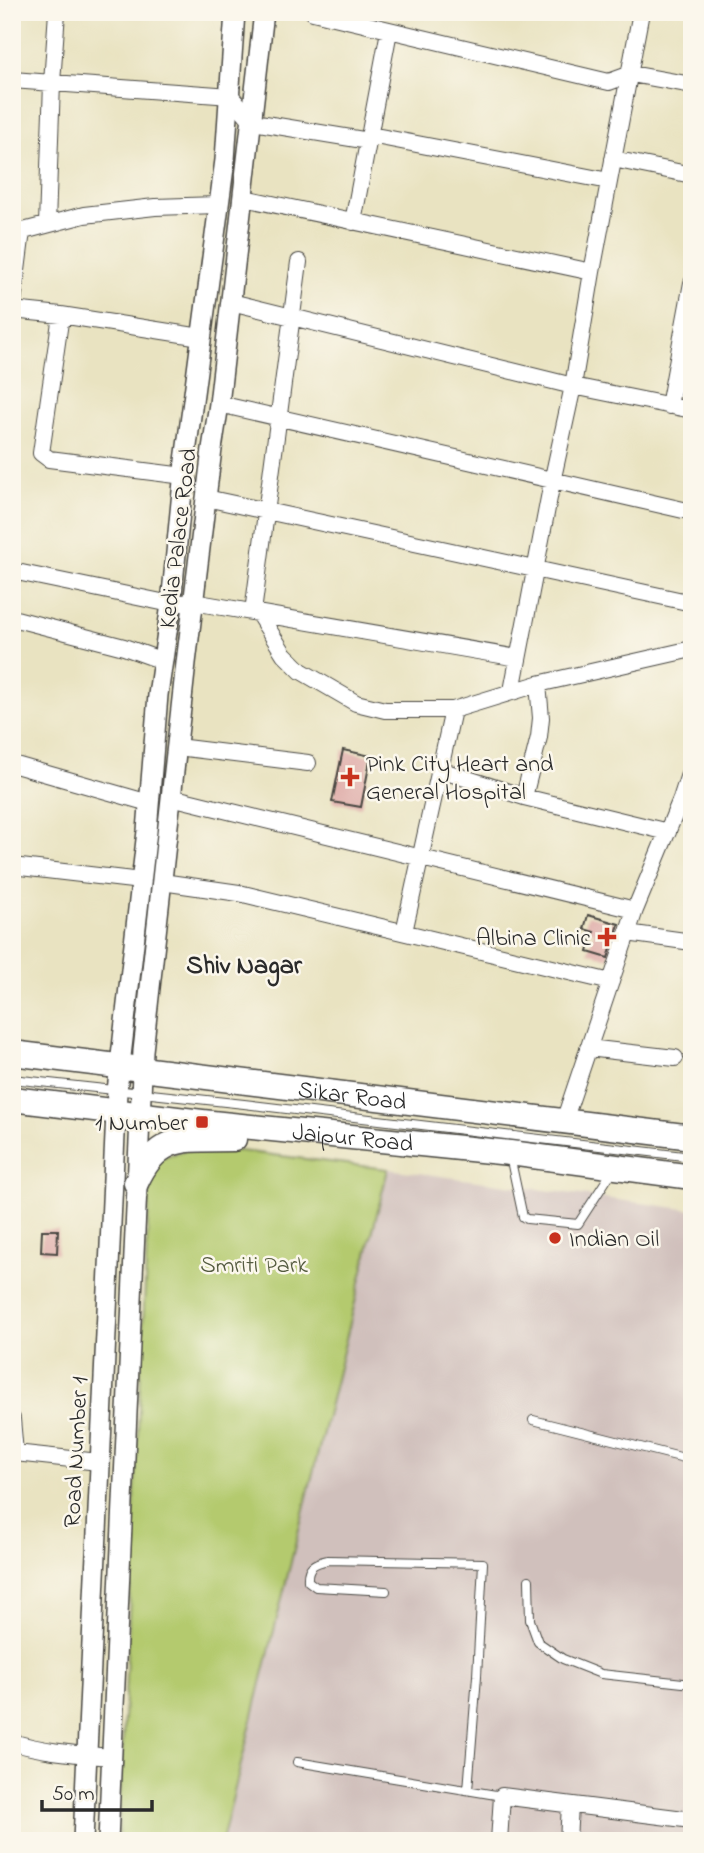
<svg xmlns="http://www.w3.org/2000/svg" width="704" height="1853" font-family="'Indie Flower',sans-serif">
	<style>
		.industrial { fill: #d0c0bc }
		.green { fill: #b4ca6e; stroke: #707a4c; stroke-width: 2 }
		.building { fill: #dea9a6 }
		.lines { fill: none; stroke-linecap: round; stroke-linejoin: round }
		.service-casing { stroke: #484742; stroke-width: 10 }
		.minor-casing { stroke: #484742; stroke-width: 18 }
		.tertiary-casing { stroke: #484742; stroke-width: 22 }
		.primary-casing { stroke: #484742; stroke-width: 27 }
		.service { stroke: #fff; stroke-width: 8 }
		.minor { stroke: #fff; stroke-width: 16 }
		.tertiary { stroke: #fff; stroke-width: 19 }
		.primary { stroke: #fff; stroke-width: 24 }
		.poi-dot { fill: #c8321e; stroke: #fbf7ec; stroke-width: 2.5 }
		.labels { text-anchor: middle; stroke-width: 5; stroke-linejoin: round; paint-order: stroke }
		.street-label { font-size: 24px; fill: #2b2b2b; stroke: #fbf7ec }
		.poi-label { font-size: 24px; fill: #2b2b2b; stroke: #fbf7ec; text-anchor: start }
		.park-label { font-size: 24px; fill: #545b3f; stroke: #fbf7ec }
		.neighbourhood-label { font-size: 26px; font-weight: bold; fill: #2b2b2b; stroke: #fbf7ec }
	</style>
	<rect width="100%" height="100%" fill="#fbf7ec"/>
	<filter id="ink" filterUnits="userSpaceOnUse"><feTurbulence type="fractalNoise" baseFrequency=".0143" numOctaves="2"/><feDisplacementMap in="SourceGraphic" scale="14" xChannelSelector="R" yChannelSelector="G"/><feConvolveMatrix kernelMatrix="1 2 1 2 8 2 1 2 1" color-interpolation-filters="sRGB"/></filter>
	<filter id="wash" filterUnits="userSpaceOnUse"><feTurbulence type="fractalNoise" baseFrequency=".00686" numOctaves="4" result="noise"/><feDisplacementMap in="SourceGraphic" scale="28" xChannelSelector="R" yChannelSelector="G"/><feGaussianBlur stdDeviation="1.57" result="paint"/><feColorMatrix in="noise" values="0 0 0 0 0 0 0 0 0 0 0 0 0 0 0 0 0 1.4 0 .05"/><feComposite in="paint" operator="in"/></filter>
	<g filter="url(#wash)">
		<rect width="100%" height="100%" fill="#e9e3c1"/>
		<!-- industrial -->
		<path class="industrial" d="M388 1169 692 1210V1841H222Z"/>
		<!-- green -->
		<path class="green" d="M199 1146 388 1169 222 1841H118L151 1161Z"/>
		<g id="blocks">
			<!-- building -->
			<path class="building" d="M343 750 371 756 361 807 332 802Z
				M588 915 619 924 608 958 588 952 594 932 584 929Z
				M42 1230H58L57 1253 41 1252Z"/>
		</g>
	</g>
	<g filter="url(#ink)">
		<use href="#blocks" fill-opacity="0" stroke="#484742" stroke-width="2"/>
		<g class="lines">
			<defs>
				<path id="service" d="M12 1079 244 1104 692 1157
					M510 1156 523 1217 527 1219 578 1224 613 1170
					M533 1420 692 1460
					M529 1580 530 1620 538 1642 563 1659 601 1674 692 1684
					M386 1591 316 1587 308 1581C307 1566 314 1563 328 1560L483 1563 477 1676 468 1790
					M297 1762 502 1796"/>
				<path id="minor" d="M313 12 609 82 631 74 692 85
					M12 80 231 96 253 122 369 141
					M370 135 609 181
					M613 159 692 175
					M244 198 592 272
					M353 222 389 31
					M47 224 52 83 57 12
					M12 234 84 215 155 207 218 205
					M231 302 573 386 692 410
					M12 310 61 315 201 337
					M12 310 22 231
					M61 315 41 453 49 459 184 476
					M219 404 692 512
					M669 406 692 283
					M206 498 692 603
					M12 571 171 604 193 602 518 658
					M253 612 299 262
					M258 613 284 654 301 671 356 703 385 710H453L538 684 692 649
					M12 618 124 647 163 661
					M512 691 552 482 573 386 592 272 641 12
					M177 747 308 763
					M12 764 149 803
					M440 770 524 797 668 832
					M171 797 635 910
					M524 797 539 737 541 718 538 684
					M12 866 141 881
					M162 882 239 893 611 982
					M404 932 453 710
					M627 933 692 942
					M588 1048 675 1058
					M564 1121 635 910 681 799 692 765
					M12 1419 15 1453 12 1457
					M12 1450 15 1453 99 1462
					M12 1742C44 1752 78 1754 111 1757
					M499 1841 502 1796 692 1820
					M568 1841 570 1805"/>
				<path id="tertiary" d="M83 1841 117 1091 147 831 158 695 171 604 185 461 225 160 235 12
					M108 1841 143 1051 186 663 212 449 219 404 264 12"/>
				<g id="primary">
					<path id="s1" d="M12 1053 692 1137"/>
					<path id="s2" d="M12 1099 202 1122 510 1153 692 1177"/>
					<path d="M136 1183C158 1133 185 1140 234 1139"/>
				</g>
			</defs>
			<!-- service casing -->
			<use href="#service" class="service-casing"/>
			<!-- minor casing -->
			<use href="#minor" class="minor-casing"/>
			<!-- tertiary casing -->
			<use href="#tertiary" class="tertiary-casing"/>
			<!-- primary casing -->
			<use href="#primary" class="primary-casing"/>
			<!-- service -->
			<use href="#service" class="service"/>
			<!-- minor -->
			<use href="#minor" class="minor"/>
			<!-- tertiary -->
			<use href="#tertiary" class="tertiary"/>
			<!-- primary -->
			<use href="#primary" class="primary"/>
		</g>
	</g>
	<!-- markers -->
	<g class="poi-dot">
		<path d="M346.5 766.5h7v7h7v7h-7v7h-7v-7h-7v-7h7z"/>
		<path d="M603.5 926.5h7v7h7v7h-7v7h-7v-7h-7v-7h7z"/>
		<rect x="195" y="1115" width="14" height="14" rx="3.5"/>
		<circle cx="555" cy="1238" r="7"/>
	</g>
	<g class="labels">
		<!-- street labels -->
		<g class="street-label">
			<text transform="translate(177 538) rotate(-83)" y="8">Kedia Palace Road</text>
			<text dy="8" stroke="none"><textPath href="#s1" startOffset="343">Sikar Road</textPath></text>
			<text dy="8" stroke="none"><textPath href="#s2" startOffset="343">Jaipur Road</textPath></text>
			<text transform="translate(75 1452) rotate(-87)" y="8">Road Number 1</text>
		</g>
		<!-- poi labels -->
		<g class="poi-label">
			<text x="366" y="771">Pink City Heart and<tspan x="366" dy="28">General Hospital</tspan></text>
			<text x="591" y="945" text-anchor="end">Albina Clinic</text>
			<text x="188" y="1130" text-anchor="end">1 Number</text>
			<text x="569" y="1246">Indian Oil</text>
		</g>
		<!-- park labels -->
		<g class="park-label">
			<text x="254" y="1272">Smriti Park</text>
		</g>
		<!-- neighbourhood labels -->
		<g class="neighbourhood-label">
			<text x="244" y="973">Shiv Nagar</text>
		</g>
	</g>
	<!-- margin -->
	<rect width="704" height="1853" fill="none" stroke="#fbf7ec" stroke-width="42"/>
	<!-- scale -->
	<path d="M42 1800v10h110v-10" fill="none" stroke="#2b2b2b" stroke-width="3.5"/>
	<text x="52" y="1800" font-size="21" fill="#2b2b2b" stroke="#fbf7ec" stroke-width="5" paint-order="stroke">50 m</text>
</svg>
